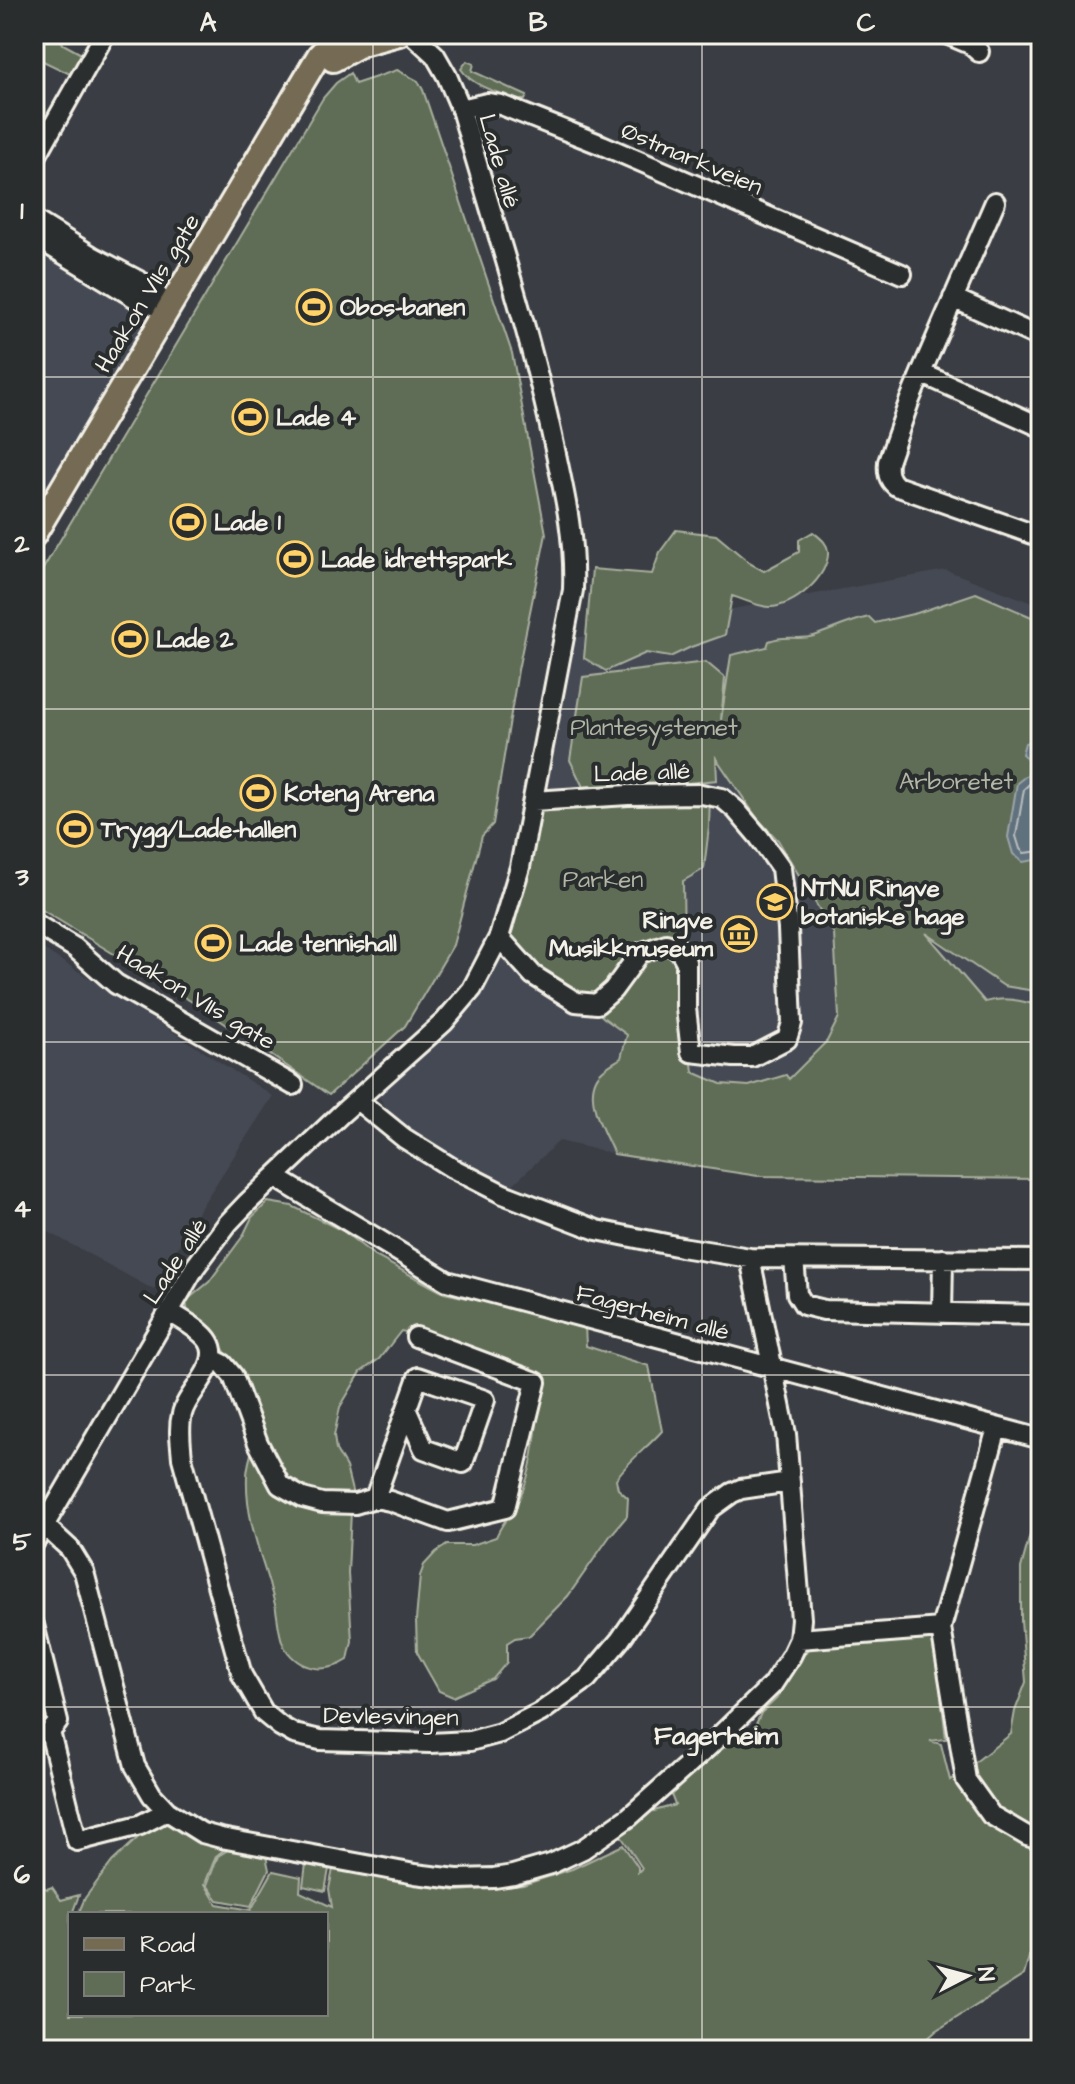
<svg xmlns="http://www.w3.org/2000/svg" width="1075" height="2084" font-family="'Architects Daughter',sans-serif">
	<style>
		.built { fill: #454852 }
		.green { fill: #5f6d56; stroke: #aaaf9f; stroke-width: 2 }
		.water { fill: #61717e; stroke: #9ca4a8; stroke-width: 2 }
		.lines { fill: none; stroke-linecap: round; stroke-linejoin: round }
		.shore { stroke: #b9bebe; stroke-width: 2 }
		.minor-casing { stroke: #f4f1e8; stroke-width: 24 }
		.major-casing { stroke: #f4f1e8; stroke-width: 28 }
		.minor { stroke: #2a2d2e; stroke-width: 18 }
		.major { stroke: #746b52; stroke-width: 22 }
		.grid { fill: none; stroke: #f4f1e8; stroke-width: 2; stroke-opacity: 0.55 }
		.labels { text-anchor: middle; stroke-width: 8; stroke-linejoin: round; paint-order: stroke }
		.street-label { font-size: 24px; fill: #f4f1e8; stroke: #2a2d2e }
		.poi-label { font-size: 24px; font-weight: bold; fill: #f4f1e8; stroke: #2a2d2e; text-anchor: start }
		.park-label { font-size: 24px; fill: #b1b6a6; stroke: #2a2d2e }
		.neighbourhood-label { font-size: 26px; font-weight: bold; fill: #f4f1e8; stroke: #2a2d2e }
		.neatline { fill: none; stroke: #f4f1e8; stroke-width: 3 }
		.grid-label { font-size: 26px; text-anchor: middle; font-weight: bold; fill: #f4f1e8 }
	</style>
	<rect width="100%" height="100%" fill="#3a3d43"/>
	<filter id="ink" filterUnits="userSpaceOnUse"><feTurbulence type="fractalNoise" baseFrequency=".0125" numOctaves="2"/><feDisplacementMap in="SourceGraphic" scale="16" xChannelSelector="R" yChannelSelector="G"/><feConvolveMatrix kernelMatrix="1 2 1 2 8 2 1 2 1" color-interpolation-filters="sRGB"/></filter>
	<g filter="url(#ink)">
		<!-- built -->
		<path class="built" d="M34 249 149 320 34 512Z
			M946 570 1041 606V1179L758 1176 614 1154 559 1141 503 1194 404 1138 373 1087 444 1022 499 937 563 640Z
			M34 943 273 1096 196 1215 154 1290 34 1224Z"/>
		<!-- green -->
		<path class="green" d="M36 34H59L63 44 87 57 76 77 37 58 34 62V39Z
			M467 61 474 64 472 71 527 96 525 100H519C499 93 473 87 461 69Z
			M397 70 418 81 423 90 512 353 546 534 518 670 493 824 482 836 453 945 405 1026 329 1095 202 1008 34 905V584L323 98 336 83 350 73 355 84Z
			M676 530 716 535 751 564 764 571 799 552V540L813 532C820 538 827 542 828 551 830 576 793 608 769 607 758 607 743 599 732 596L725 635 691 647 670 657 646 653 606 671 584 658 592 569 652 574 660 552Z
			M976 593 1041 621V992L1004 986 926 933 985 1002C1004 996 1022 1001 1041 1006V1179L758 1176 614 1154C605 1134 585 1102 596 1079 600 1070 612 1064 621 1058L627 1035 604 1018 588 1003 640 953 679 949 693 1072 721 1084 749 1086 786 1075 789 1079 827 1041 839 1017 834 934 778 840 757 818 716 758 717 780 678 784 583 787 570 760 583 677 706 662 725 678 721 720 731 655 767 647 769 641C786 634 798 641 814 636 832 630 850 621 869 617L875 623 917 613Z
			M710 796 709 827 704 869 683 881 684 946 666 939 595 999H577L536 973 505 940 535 812 558 801Z
			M268 1202 292 1206 343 1231 375 1256 444 1293 501 1305 585 1325 586 1346 649 1366 662 1431C647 1448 628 1461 616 1479L618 1489 628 1498 627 1516 610 1536 568 1596 529 1636 515 1638 507 1643V1662L493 1679 453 1697 439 1691 417 1652 416 1620 420 1576 424 1565 436 1552 447 1545H472L496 1537C502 1522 512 1514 519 1499 535 1467 536 1428 540 1392L425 1336 401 1331 379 1359 361 1372 340 1407 334 1436 336 1450 346 1467 352 1491 348 1573 352 1641 348 1660C326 1674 300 1671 285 1648 278 1638 278 1613 274 1601 263 1560 245 1519 247 1476 247 1460 257 1443 254 1428 249 1404 234 1362 219 1343 210 1333 198 1323 188 1314L186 1301 209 1282 243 1236 252 1217Z
			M1041 1506V1834H1036L1032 1946 1024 1975 936 2031 915 2050H34V1883L47 1889 52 1887 61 1900 79 1895 72 1914H70V2014H326V1914H78L85 1898 112 1862 146 1830 162 1822 167 1823 192 1838 226 1848 216 1856 205 1884 217 1904 251 1910 273 1871 301 1877 300 1892 332 1907 329 1889 333 1869 457 1891 496 1888 523 1885 572 1869 623 1845 638 1867V1872L642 1868 621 1836 652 1808 654 1811 675 1805 670 1792 744 1731 751 1735 761 1713 776 1699 809 1647 934 1634 946 1739 930 1741 941 1744 950 1780 969 1767 1011 1734 1015 1711 1026 1682 1021 1621V1568L1033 1524Z
			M228 1850 266 1856 269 1870 251 1906 218 1900 207 1885 218 1856Z
			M306 1864 329 1869 325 1891 303 1886Z"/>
		<!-- water -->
		<path class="water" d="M1037 739H1041V859L1023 862 1013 854 1008 837 1017 783 1032 771 1031 762 1022 754 1025 743Z"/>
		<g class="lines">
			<!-- shore -->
			<path class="shore" d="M1041 746 1033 750 1038 760 1040 771 1037 777 1024 789 1016 836 1020 849 1024 853 1041 851"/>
			<defs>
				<path id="minor" d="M946 34 970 44 979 52
					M461 109 487 103 501 105 602 145 902 274
					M34 160 105 34
					M34 220 92 256 151 287 168 309
					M34 236 142 302 168 309
					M953 298 1041 338
					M921 373 995 202
					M1041 427 921 373 909 402 888 462C887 472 888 479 896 486L1041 537
					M34 923 75 948 116 984 293 1085
					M499 937 533 975 576 1002 597 1004 613 990 640 953 666 944 679 949 686 962V1008L691 1052 734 1057H752L787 1039 792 1023 788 929 781 868 759 837 736 810 722 798 701 794 628 795 533 801
					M357 1100 404 1138 452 1168 503 1194 597 1230 681 1247 750 1258 1041 1260
					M275 1177 447 1281 1041 1439
					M794 1259 797 1294 804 1305 824 1310 1041 1315
					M170 1312C182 1320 202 1330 209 1342 223 1365 186 1393 182 1414 178 1429 181 1444 182 1458L242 1675 264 1713 280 1726 294 1734 320 1740 430 1743 470 1741 500 1733 541 1712 587 1679 620 1640 710 1509 732 1493 741 1489 790 1482
					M942 1313 943 1259
					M213 1359 223 1364 233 1376 258 1443 280 1485 303 1498 322 1503 355 1504 375 1498 390 1501 448 1522 505 1508 536 1382 416 1337
					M997 1428 941 1628 966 1780 991 1815 1027 1836 1041 1840
					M375 1498 418 1377 485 1400 463 1463 424 1449 407 1411
					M45 1526 70 1549 84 1572 135 1766 152 1795 167 1811 202 1833 221 1838 415 1874 457 1879 494 1878 513 1875 551 1864 583 1849 629 1817 709 1746 772 1685 791 1656 799 1639 801 1619 786 1434 750 1258
					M34 1543 195 1267 228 1223 247 1203 342 1113 444 1022 472 989 499 937 520 867 573 590C575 537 565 496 554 445 530 331 493 221 461 109L447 76 435 55 412 34
					M34 1625 58 1722 50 1732 77 1841 140 1825 167 1811
					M799 1639 941 1628"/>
				<path id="major" d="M333 60 362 44 399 34
					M34 535 319 55 330 44 347 34"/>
			</defs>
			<!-- minor casing -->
			<use href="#minor" class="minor-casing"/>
			<!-- major casing -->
			<use href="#major" class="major-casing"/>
			<!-- minor -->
			<use href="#minor" class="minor"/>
			<!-- major -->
			<use href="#major" class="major"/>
		</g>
	</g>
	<!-- grid -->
	<path class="grid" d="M373 34V2050M702 34V2050M34 377H1041M34 709H1041M34 1042H1041M34 1375H1041M34 1707H1041"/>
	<!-- icons -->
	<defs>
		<symbol id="stadium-ring" viewBox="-11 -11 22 22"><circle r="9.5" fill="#2a2d2e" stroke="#ffd166" stroke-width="1.5"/><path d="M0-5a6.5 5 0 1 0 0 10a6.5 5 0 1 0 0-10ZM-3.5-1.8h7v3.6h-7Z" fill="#ffd166"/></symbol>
		<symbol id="university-ring" viewBox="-11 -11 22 22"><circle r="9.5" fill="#2a2d2e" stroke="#ffd166" stroke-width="1.5"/><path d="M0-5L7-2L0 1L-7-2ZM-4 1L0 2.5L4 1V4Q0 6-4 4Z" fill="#ffd166"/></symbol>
		<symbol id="museum-ring" viewBox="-11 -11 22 22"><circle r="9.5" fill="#2a2d2e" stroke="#ffd166" stroke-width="1.5"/><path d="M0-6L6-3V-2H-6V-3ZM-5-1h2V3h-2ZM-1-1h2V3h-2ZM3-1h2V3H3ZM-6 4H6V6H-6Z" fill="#ffd166"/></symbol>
	</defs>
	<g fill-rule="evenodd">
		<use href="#stadium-ring" x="294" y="287" width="40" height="40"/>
		<use href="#stadium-ring" x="230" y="397" width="40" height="40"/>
		<use href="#stadium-ring" x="168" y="502" width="40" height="40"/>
		<use href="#stadium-ring" x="275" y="539" width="40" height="40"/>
		<use href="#stadium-ring" x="110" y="619" width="40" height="40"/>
		<use href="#stadium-ring" x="238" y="773" width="40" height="40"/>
		<use href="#stadium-ring" x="55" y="809" width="40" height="40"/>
		<use href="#university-ring" x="755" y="882" width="40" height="40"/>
		<use href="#museum-ring" x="719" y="914" width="40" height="40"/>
		<use href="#stadium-ring" x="193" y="923" width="40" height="40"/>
	</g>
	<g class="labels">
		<!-- street labels -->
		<g class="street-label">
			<text transform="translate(692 158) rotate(23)" y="8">Østmarkveien</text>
			<text transform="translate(500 161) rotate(74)" y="8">Lade allé</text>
			<text transform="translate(147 293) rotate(-59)" y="8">Haakon VIIs gate</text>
			<text transform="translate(642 772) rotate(-2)" y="8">Lade allé</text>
			<text transform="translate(196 997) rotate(31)" y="8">Haakon VIIs gate</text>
			<text transform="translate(175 1261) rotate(-57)" y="8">Lade allé</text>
			<text transform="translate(653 1312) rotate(15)" y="8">Fagerheim allé</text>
			<text transform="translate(391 1716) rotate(1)" y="8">Devlesvingen</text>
		</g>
		<!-- poi labels -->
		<g class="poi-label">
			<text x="340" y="315">Obos-banen</text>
			<text x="276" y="425">Lade 4</text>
			<text x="214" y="530">Lade 1</text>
			<text x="321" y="567">Lade idrettspark</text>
			<text x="156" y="647">Lade 2</text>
			<text x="284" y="801">Koteng Arena</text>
			<text x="101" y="837">Trygg/Lade-hallen</text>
			<text x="801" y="896">NTNU Ringve<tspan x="801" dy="28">botaniske hage</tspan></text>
			<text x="713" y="928" text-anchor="end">Ringve<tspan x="713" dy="28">Musikkmuseum</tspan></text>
			<text x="239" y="951">Lade tennishall</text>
		</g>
		<!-- park labels -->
		<g class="park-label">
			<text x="654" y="735">Plantesystemet</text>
			<text x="956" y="789">Arboretet</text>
			<text x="603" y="887">Parken</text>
		</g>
		<!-- neighbourhood labels -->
		<g class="neighbourhood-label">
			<text x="716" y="1744">Fagerheim</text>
		</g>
	</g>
	<!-- margin -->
	<rect width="1075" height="2084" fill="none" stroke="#2a2d2e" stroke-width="88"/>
	<!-- legend -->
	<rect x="68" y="1912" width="260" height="104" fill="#2a2d2e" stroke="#7b7b78" stroke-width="2"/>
	<rect x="84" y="1938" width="40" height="12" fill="#746b52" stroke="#7b7b78" stroke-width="2"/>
	<text x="140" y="1952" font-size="24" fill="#f4f1e8">Road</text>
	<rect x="84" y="1972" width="40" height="24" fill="#5f6d56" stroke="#7b7b78" stroke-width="2"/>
	<text x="140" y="1992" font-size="24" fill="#f4f1e8">Park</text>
	<!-- north arrow -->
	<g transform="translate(967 1976) rotate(84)" stroke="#2a2d2e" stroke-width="6" paint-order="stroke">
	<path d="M0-6L14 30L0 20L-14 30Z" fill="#f4f1e8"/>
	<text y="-12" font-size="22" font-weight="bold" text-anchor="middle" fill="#f4f1e8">N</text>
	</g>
	<rect x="44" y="44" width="987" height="1996" class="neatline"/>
	<g class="grid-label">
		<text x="208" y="31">A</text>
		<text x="538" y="31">B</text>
		<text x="866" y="31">C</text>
		<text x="22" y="219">1</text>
		<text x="22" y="552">2</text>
		<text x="22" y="885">3</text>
		<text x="22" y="1217">4</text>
		<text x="22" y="1550">5</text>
		<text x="22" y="1883">6</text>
	</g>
</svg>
